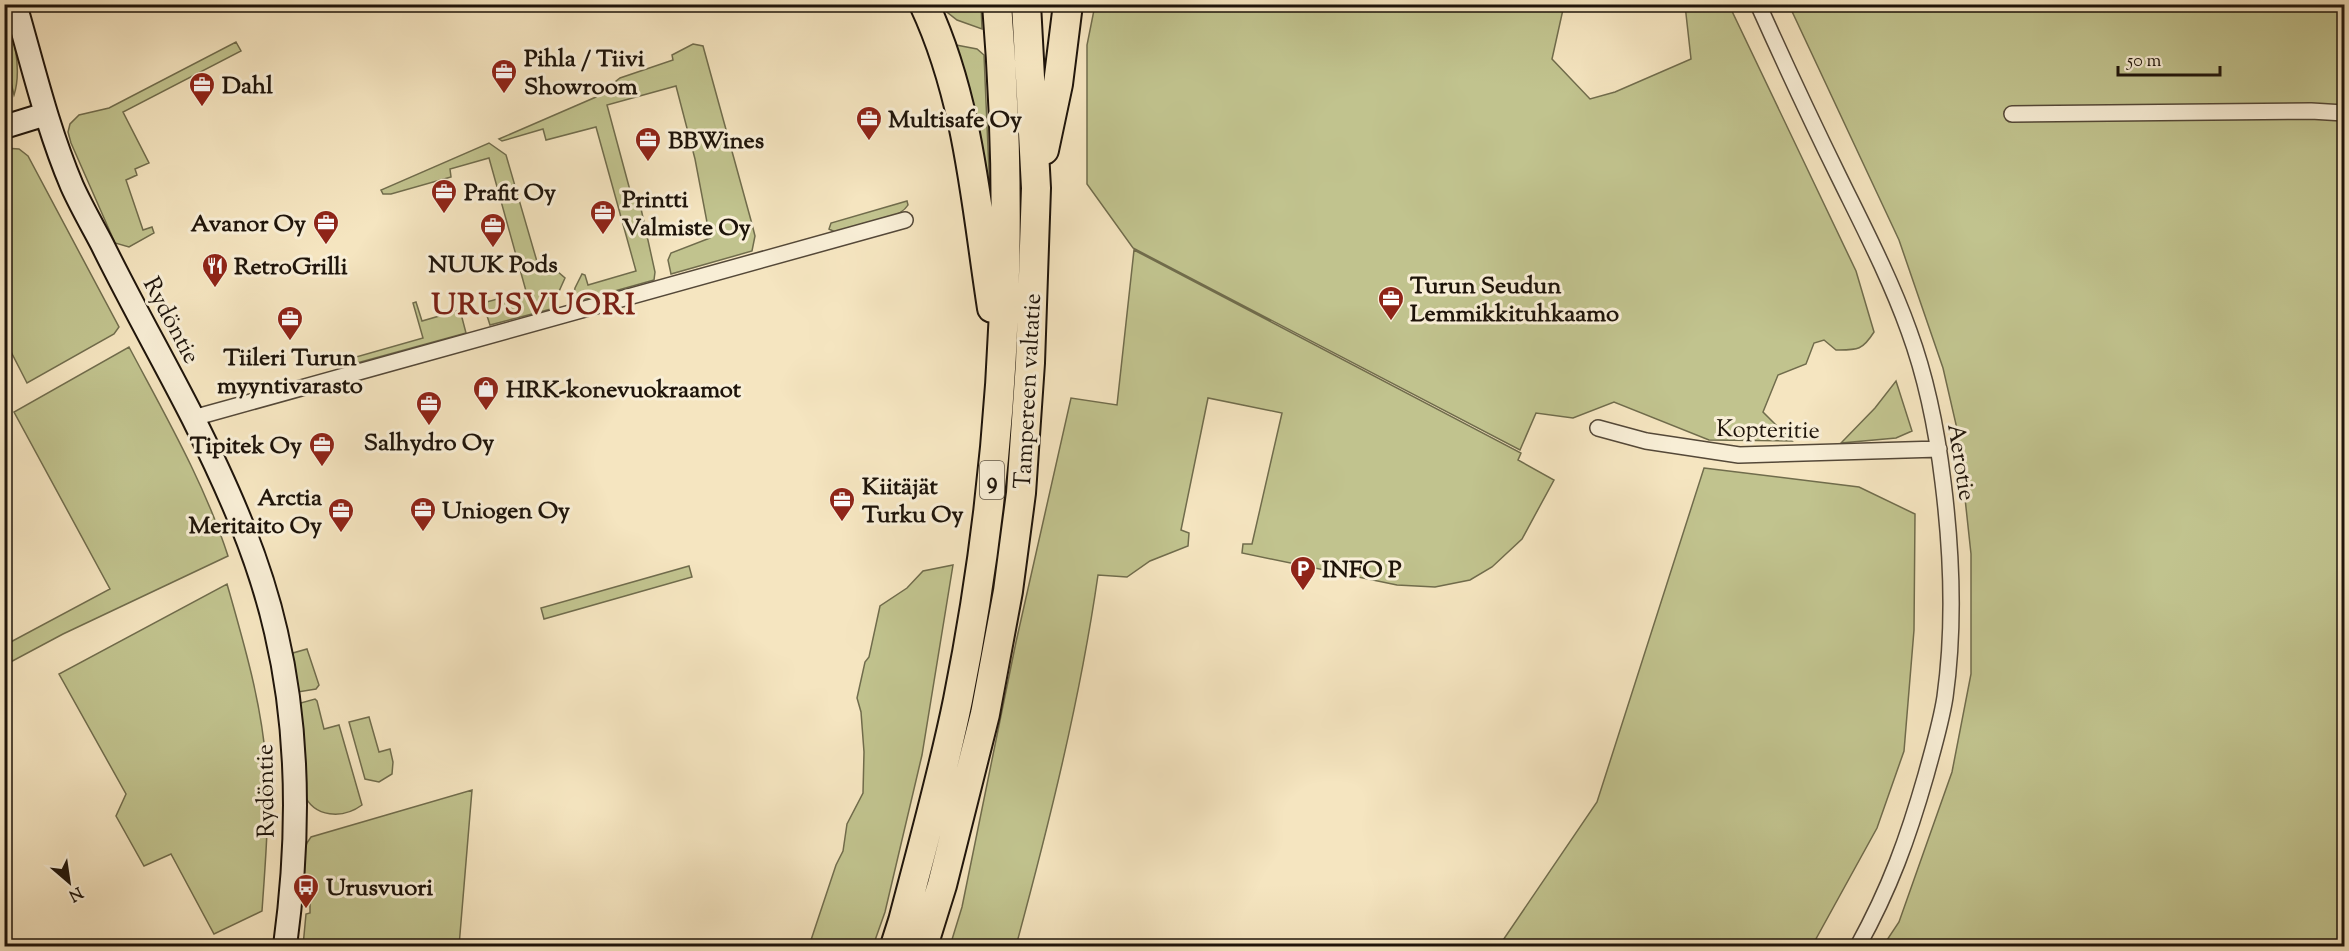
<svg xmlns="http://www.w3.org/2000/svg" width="2349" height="951" font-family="'Sorts Mill Goudy',serif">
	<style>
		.green { fill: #c1c38e; stroke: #706c4c; stroke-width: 1.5 }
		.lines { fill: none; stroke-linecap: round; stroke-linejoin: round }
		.street-casing { stroke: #544838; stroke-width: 18 }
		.secondary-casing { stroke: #1e140a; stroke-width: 26 }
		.highway-casing { stroke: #1e140a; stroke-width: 32 }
		.street { stroke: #f8eed6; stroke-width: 15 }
		.secondary { stroke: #f8eed6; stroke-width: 22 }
		.highway { stroke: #f5e5c0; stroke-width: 28 }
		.labels { text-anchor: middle; stroke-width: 6; stroke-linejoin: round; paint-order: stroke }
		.shield { fill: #f8eed6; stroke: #5f5547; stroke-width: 1.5 }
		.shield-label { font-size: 22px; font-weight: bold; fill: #1e140a }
		.poi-label { font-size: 24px; font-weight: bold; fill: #1e140a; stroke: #f8eed6; text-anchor: start }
		.street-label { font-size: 24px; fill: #1e140a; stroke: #f8eed6 }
		.district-label { font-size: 30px; font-weight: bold; letter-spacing: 1.5px; fill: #7a1f14; stroke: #f8eed6 }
	</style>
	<rect width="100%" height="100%" fill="#f5e5c0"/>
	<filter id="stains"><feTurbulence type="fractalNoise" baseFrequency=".00333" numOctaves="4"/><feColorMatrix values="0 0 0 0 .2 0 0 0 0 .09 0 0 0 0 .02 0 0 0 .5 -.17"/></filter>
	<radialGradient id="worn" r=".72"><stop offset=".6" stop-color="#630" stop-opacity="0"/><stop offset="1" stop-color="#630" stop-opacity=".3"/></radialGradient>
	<!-- green -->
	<path class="green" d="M4 5C12 32 23 67 14 95L5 59Z
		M938 5H981L982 29 957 20Z
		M1095 5H1564L1552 59 1590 99 1615 92 1691 59 1685 5H1729L1856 271 1874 332C1862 351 1857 350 1836 350L1824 340 1814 343 1806 364 1778 375 1763 412 1792 441 1709 440 1614 402 1573 418 1536 413 1520 450 1133 248 1087 184V45Z
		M1789 5H2344V946H1883L1899 922 1952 772 1971 674V554L1958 433 1943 368 1899 240Z
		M236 42 241 51 123 112 149 163 135 169 137 175 126 180 143 230 152 227 154 233 129 247 115 243 71 143 68 132 70 124 79 115 109 108Z
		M693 44 703 46 752 224 755 236 752 251 671 274 668 260 671 253 710 238 695 159 676 86 607 105 631 194 638 195 655 272 654 280 572 303 575 288 582 274 585 275 588 285 636 271 596 127 546 140 543 129 502 141 499 139 596 97 620 78 673 60 672 55Z
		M951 44 977 49 984 55 991 218Z
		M489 143 506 155 538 265H550L565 278 551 309 490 325 483 303 526 291 489 158 450 169 451 177 391 194H383L381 190Z
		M4 148 19 149 28 156 119 327 114 334 27 383 5 340Z
		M907 201 908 205C899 221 853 227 835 232L829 229 831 223Z
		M1134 250 1521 453 1518 460 1554 480 1522 539 1492 567 1470 580 1435 587 1397 585 1242 553 1243 544H1252L1282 413 1208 398 1181 530 1189 533 1188 546 1150 561 1127 577 1098 575C1080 700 1049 824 1016 946H950L962 907 1016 642 1071 398 1117 405Z
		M416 302 422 321 460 310 466 333 357 363 356 357 423 338 413 303Z
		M129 347C165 415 204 482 228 556L63 634 5 665V645L110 589 14 412Z
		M1896 381 1912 431 1896 438 1841 443 1875 408Z
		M1704 468 1859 487 1915 514 1914 630 1904 751 1877 828 1812 946H1499L1597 802Z
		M953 565 922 755 885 912 873 946H809L836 865 843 851 847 824 863 793 864 752 861 712 857 698 865 662 869 657 880 606 907 588 923 571Z
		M689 566 692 577 544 619 541 608Z
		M227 584C245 647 264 711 267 777 269 822 265 867 262 911L214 934 171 854 144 866 116 816 126 794 59 674Z
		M307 649 319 685 316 689 298 692 290 658 293 653Z
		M315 699 317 701 324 729 339 725 362 805C343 819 314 818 304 794L297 704Z
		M369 717 379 752 390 749 393 762 392 774 379 782 365 779 349 722Z
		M472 790 459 946H303L306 914 310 913V904L306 905C303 885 297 853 311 837Z"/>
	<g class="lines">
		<defs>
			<path id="street" d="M1758 4C1784 62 1811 120 1839 177 1864 228 1890 278 1909 331 1927 380 1937 432 1943 482 1952 554 1955 625 1945 697 1941 723 1933 749 1926 775 1908 838 1890 888 1858 946
				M2012 114 2311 111 2344 113
				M193 418 905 220
				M1598 428 1646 441 1739 455 1939 449"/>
			<path id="secondary" d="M15 4C33 66 47 127 72 186 81 206 92 225 102 244 131 303 163 359 193 418 227 486 259 557 276 632 300 734 299 843 285 946
				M4 127 46 114"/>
			<path id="highway" d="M924 4C969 100 976 205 992 308
				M1044 150 1058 84 1068 4
				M895 946 903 921C922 848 943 774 958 700 1004 471 1016 237 997 4
				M923 946 942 885 985 714 1008 591 1021 493 1030 363 1036 188 1026 4"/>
		</defs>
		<!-- street casing -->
		<use href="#street" class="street-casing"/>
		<!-- secondary casing -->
		<use href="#secondary" class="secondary-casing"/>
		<!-- highway casing -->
		<use href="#highway" class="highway-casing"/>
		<!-- street -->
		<use href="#street" class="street"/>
		<!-- secondary -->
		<use href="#secondary" class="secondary"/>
		<!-- highway -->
		<use href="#highway" class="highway"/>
	</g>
	<!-- icons -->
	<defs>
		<symbol id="office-pin" viewBox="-11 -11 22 30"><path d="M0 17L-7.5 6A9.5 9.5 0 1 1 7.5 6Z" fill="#8f2418" stroke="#f8eed6"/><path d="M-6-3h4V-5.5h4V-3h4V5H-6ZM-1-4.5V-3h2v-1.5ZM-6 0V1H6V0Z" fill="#fff"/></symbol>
		<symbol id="restaurant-pin" viewBox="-11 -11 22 30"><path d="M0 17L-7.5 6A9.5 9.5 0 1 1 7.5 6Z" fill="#8f2418" stroke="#f8eed6"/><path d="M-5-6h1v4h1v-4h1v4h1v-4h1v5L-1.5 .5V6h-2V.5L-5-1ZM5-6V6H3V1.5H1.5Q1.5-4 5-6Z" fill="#fff"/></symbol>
		<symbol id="shop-pin" viewBox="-11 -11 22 30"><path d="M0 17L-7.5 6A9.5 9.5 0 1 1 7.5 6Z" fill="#8f2418" stroke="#f8eed6"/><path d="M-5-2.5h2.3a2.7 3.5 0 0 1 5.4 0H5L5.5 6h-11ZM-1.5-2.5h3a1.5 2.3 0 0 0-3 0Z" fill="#fff"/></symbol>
		<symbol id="parking-pin" viewBox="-11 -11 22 30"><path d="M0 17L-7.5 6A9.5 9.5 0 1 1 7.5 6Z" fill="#8f2418" stroke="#f8eed6"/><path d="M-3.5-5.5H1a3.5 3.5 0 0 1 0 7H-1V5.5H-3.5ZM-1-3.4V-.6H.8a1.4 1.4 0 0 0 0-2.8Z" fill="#fff"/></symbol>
		<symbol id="bus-pin" viewBox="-11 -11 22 30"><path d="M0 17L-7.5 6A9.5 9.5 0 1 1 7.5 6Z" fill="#8f2418" stroke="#f8eed6"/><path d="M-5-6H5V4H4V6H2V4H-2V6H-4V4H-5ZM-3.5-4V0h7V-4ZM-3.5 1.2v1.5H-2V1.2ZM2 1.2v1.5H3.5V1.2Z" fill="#fff"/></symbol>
	</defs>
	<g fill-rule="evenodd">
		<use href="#office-pin" x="489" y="57" width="30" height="40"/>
		<use href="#office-pin" x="187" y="70" width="30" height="40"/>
		<use href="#office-pin" x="854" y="104" width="30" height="40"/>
		<use href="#office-pin" x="633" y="125" width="30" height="40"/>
		<use href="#office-pin" x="429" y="177" width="30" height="40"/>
		<use href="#office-pin" x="588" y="198" width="30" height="40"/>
		<use href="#office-pin" x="311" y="208" width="30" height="40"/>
		<use href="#office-pin" x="478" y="211" width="30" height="40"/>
		<use href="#restaurant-pin" x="200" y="251" width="30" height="40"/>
		<use href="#office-pin" x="1376" y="284" width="30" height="40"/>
		<use href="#office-pin" x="275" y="304" width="30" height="40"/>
		<use href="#shop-pin" x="471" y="374" width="30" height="40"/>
		<use href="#office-pin" x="414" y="389" width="30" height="40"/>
		<use href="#office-pin" x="307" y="430" width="30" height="40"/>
		<use href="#office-pin" x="827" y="485" width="30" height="40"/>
		<use href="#office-pin" x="408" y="495" width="30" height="40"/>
		<use href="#office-pin" x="326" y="496" width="30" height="40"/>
		<use href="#parking-pin" x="1288" y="554" width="30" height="40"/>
		<use href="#bus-pin" x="291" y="872" width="30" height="40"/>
	</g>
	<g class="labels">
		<!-- shield labels -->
		<rect class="shield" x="980" y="461" width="24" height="38" rx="4.5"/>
		<g class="shield-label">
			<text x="992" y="488">9</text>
		</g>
		<!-- poi labels -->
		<g class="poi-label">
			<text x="524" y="66">Pihla / Tiivi<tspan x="524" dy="28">Showroom</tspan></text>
			<text x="222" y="93">Dahl</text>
			<text x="888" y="127">Multisafe Oy</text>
			<text x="668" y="148">BBWines</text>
			<text x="464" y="200">Prafit Oy</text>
			<text x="622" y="207">Printti<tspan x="622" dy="28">Valmiste Oy</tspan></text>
			<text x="306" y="231" text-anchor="end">Avanor Oy</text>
			<text x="493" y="272" text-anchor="middle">NUUK Pods</text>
			<text x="234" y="274">RetroGrilli</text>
			<text x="1410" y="293">Turun Seudun<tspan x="1410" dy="28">Lemmikkituhkaamo</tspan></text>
			<text x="290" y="365" text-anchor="middle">Tiileri Turun<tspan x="290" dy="28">myyntivarasto</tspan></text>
			<text x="506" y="397">HRK-konevuokraamot</text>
			<text x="429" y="450" text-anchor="middle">Salhydro Oy</text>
			<text x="302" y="453" text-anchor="end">Tipitek Oy</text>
			<text x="862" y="494">Kiitäjät<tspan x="862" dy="28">Turku Oy</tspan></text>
			<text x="322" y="505" text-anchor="end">Arctia<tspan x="322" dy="28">Meritaito Oy</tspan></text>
			<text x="442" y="518">Uniogen Oy</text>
			<text x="1322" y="577">INFO P</text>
			<text x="326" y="895">Urusvuori</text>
		</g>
		<!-- street labels -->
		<g class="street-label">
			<text transform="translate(172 320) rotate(62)" y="8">Rydöntie</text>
			<text transform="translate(1027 391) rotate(-87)" y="8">Tampereen valtatie</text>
			<text transform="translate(1768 429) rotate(1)" y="8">Kopteritie</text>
			<text transform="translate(1962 462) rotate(81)" y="8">Aerotie</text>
			<text transform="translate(265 791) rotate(-91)" y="8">Rydöntie</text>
		</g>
		<!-- district labels -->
		<g class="district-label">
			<text x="534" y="314">URUSVUORI</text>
		</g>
	</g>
	<!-- margin -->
	<rect width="2349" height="951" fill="none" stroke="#f5e5c0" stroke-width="24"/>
	<rect x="6" y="6" width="2337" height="939" fill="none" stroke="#1e140a" stroke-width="3"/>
	<rect x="12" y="12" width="2325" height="927" fill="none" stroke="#1e140a" stroke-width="1.5"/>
	<!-- north arrow -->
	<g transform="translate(69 882) rotate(151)" stroke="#f8eed6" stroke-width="4.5" paint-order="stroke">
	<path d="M0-4.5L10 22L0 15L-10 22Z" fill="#1e140a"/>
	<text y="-9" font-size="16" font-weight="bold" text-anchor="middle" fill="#1e140a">N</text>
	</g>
	<!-- scale -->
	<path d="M2118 66v9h102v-9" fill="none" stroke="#1e140a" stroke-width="3"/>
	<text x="2127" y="66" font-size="18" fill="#1e140a" stroke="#f8eed6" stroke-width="4.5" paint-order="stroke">50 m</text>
	<rect width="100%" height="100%" filter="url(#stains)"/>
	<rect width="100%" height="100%" fill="url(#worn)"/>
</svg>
